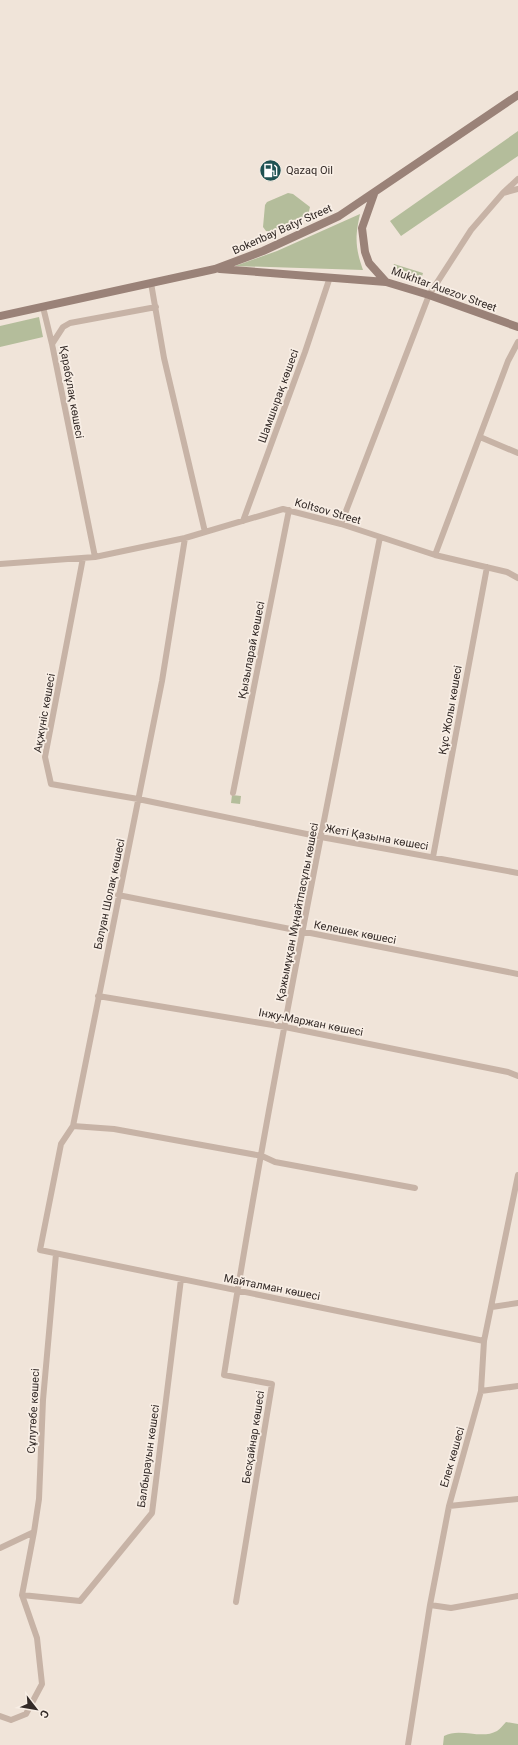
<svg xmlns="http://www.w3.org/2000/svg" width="518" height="1745" font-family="Roboto,sans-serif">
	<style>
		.green { fill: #b4bd9b }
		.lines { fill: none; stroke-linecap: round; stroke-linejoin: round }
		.street { stroke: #c7b3a6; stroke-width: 6 }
		.secondary { stroke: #9a8278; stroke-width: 8 }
		.labels { text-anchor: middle; stroke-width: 3.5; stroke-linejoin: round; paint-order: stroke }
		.poi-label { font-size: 11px; fill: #332a27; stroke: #f8eee5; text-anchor: start }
		.street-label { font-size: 11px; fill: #332a27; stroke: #f8eee5 }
	</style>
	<rect width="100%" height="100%" fill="#f0e4d9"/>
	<!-- green -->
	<path class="green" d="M518 131V156L401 236 390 221Z
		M288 193 293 194 310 207 308 215 270 232 266 231 263 227 265 205 267 202Z
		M360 214C355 237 355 247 363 270L235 266 277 251Z
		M394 264 423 273 420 283 390 273Z
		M39 317 43 337 0 347V326Z
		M232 795 241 796 240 804 231 803Z
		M506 1722 518 1724V1745H443L444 1736C460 1727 481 1740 497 1731 500 1729 503 1725 506 1722Z"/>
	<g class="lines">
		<!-- street -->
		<path class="street" d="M504 192 518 179
			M151 283 164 358 205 532
			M43 307 52 344
			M480 437 518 453
			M243 521 305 352 330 277
			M341 524 429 295 471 230 503 193 518 189
			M185 538 162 681 73 1126 61 1144 40 1250 484 1341
			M435 555 508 361 518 342
			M95 557 52 344 63 327 70 323 156 307
			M83 558 45 757 51 784 138 799 321 837 518 873
			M0 564 95 557 185 538 283 509 341 524 435 555 507 572 518 578
			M233 793 289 510
			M433 857 487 567
			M118 895 518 974
			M98 996 285 1027 508 1072 518 1076
			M73 1126 114 1129 262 1156 275 1162 415 1188
			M492 1307 518 1303
			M481 1391 518 1386
			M449 1506 518 1499
			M0 1548 34 1532 39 1499 43 1400 56 1254
			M22 1595 80 1601 152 1513 181 1279
			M236 1602 272 1384 224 1375C268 1094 325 816 380 537
			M430 1605 451 1608 518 1596
			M0 1716 11 1720 26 1714 42 1684 37 1638 22 1595 34 1532
			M408 1745 430 1605 449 1506 481 1391 484 1341 518 1175"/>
		<!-- secondary -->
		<path class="secondary" d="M374 194 362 228 365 252 369 263 386 282 429 295 518 327
			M220 269 386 282
			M0 316 215 269 263 251 339 216 518 95"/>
	</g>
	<!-- icons -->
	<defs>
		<symbol id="fuel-disc" viewBox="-11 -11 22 22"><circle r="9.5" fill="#1f5252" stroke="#f8eee5"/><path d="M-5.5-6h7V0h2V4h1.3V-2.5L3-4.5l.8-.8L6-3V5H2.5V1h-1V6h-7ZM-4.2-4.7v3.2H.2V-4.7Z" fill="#fff"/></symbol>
	</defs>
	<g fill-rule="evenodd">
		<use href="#fuel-disc" x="258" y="158" width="25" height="25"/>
	</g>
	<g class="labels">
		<!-- poi labels -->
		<g class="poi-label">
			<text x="286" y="174">Qazaq Oil</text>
		</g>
		<!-- street labels -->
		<g class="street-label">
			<text transform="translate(282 229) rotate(-24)" y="4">Bokenbay Batyr Street</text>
			<text transform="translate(444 289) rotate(20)" y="4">Mukhtar Auezov Street</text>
			<text transform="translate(72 392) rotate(80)" y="4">Қарабұлақ көшесі</text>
			<text transform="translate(278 396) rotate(-70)" y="4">Шамшырақ көшесі</text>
			<text transform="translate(328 511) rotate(16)" y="4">Koltsov Street</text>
			<text transform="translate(251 650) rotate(-79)" y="4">Қызыларай көшесі</text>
			<text transform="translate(450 710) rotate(-80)" y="4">Құс Жолы көшесі</text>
			<text transform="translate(44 713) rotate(-80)" y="4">Ақжүніс көшесі</text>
			<text transform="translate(377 837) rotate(10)" y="4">Жеті Қазына көшесі</text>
			<text transform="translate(109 894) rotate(-78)" y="4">Балуан Шолақ көшесі</text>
			<text transform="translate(297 912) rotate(-79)" y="4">Қажымұқан Мұңайтпасұлы көшесі</text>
			<text transform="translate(355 932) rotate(11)" y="4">Келешек көшесі</text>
			<text transform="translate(311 1022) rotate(11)" y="4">Інжу-Маржан көшесі</text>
			<text transform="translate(272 1287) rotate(11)" y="4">Майталман көшесі</text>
			<text transform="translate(33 1411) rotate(-87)" y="4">Сұлутөбе көшесі</text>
			<text transform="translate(253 1437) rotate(-81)" y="4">Бесқайнар көшесі</text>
			<text transform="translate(148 1456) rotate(-82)" y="4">Балбырауын көшесі</text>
			<text transform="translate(452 1457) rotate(-74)" y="4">Елек көшесі</text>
		</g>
	</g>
	<!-- north arrow -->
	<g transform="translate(36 1709) rotate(121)" stroke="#f8eee5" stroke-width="3" paint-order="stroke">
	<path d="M0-3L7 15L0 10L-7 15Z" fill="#332a27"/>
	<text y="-6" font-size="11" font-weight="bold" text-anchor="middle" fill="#332a27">С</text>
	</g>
</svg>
